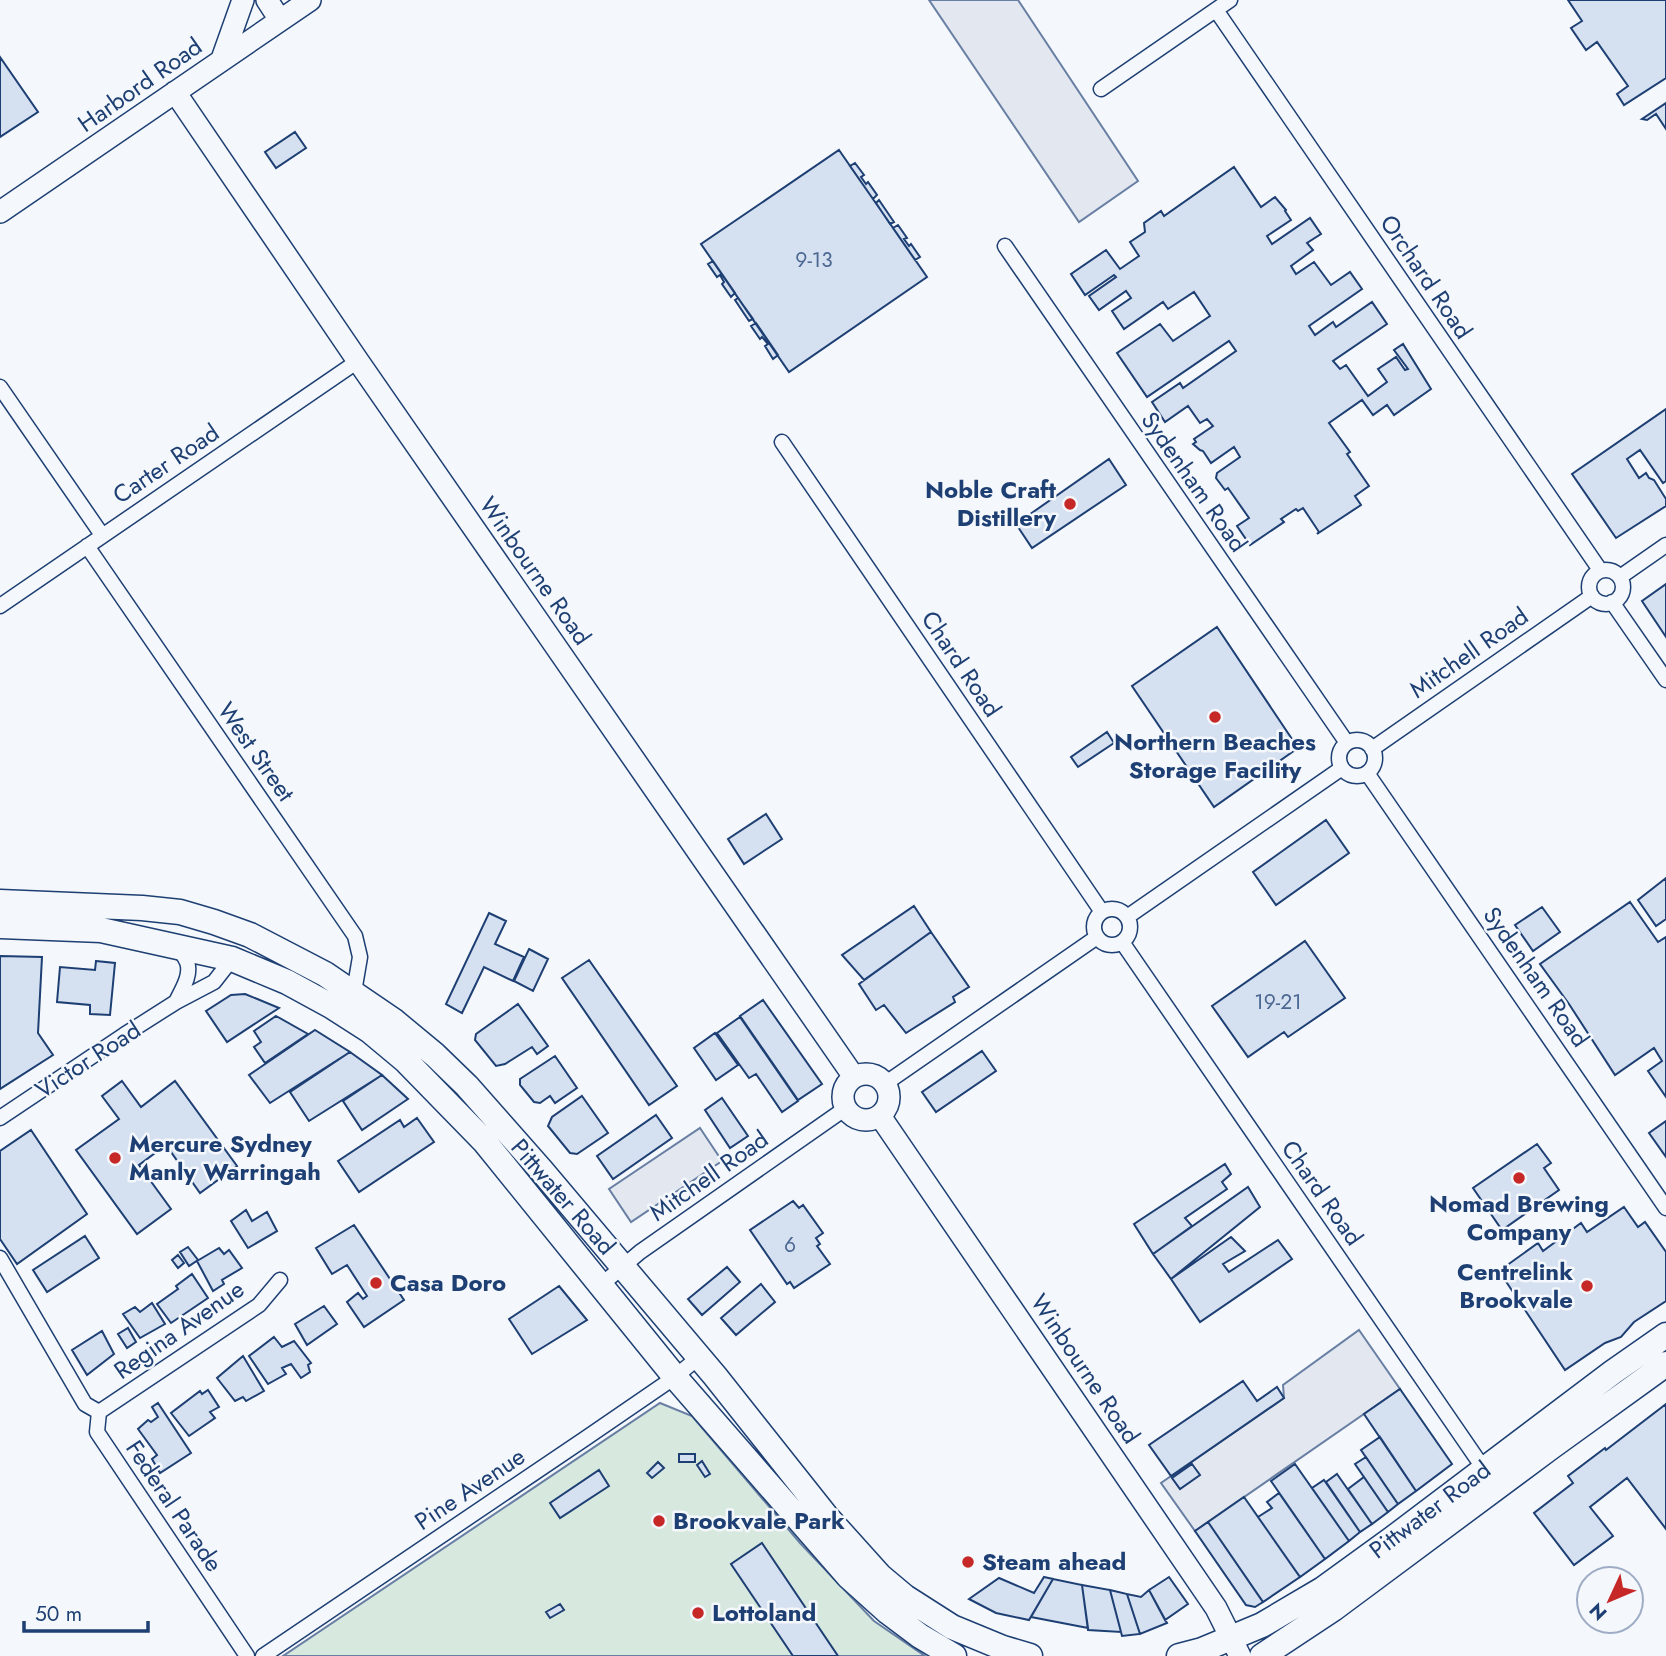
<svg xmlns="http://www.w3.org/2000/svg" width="1666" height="1656" font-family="Jost,sans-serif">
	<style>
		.green { fill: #d7e8df; stroke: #687fa3; stroke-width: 2 }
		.parking { fill: #e3e8f0; stroke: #687fa3; stroke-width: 2 }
		.building { fill: #d5e0f0; stroke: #1d3f73; stroke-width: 2 }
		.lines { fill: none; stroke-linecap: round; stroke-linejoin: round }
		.minor-casing { stroke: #1d3f73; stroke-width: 17 }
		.secondary-casing { stroke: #1d3f73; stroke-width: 24 }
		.trunk-casing { stroke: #1d3f73; stroke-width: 27 }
		.minor { stroke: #f4f7fb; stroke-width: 14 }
		.secondary { stroke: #f4f7fb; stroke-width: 21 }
		.trunk { stroke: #f4f7fb; stroke-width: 24 }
		.poi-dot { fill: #c62828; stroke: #f4f7fb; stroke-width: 2.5 }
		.labels { text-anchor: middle; stroke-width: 5; stroke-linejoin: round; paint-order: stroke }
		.number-label { font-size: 21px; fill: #4b6792 }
		.street-label { font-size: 24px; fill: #1d3f73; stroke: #f4f7fb }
		.poi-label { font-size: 24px; font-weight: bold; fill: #1d3f73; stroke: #f4f7fb; text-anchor: start }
	</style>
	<rect width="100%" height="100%" fill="#f4f7fb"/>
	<!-- green -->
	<path class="green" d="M660 1403 692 1416 800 1543 874 1621 925 1656H283Z"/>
	<!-- parking -->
	<path class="parking" d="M929 0H1018L1138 181 1079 222Z
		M700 1128 722 1161 631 1222 609 1189Z
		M1359 1330 1400 1389 1195 1531 1161 1483 1284 1398 1283 1385Z"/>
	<!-- building -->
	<path class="building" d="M1568 0H1666V78L1624 105 1617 94 1628 86 1597 42 1586 50 1571 28 1582 21Z
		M0 57 38 112 0 137Z
		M1666 103V129L1656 114 1647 120 1642 119Z
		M295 132 306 148 276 168 265 152Z
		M839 150 927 277 789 372 701 244Z
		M855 163 864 175 861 177 866 184 868 182 877 195 873 199 850 166Z
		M1234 167 1261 207 1275 197 1286 210 1285 211 1291 220 1267 236 1272 244 1310 218 1321 234 1307 243 1313 250 1291 266 1296 274 1314 262 1331 285 1350 272 1362 289 1309 326 1315 335 1333 322 1336 327 1372 302 1387 324 1333 361 1340 369 1346 365 1368 396 1387 382 1378 369 1396 357 1405 370 1408 369 1394 350 1403 344 1431 389 1394 415 1387 405 1373 415 1362 400 1329 423 1350 452 1347 454 1369 486 1355 496 1361 505 1317 534 1319 532 1303 508 1298 511 1296 509 1281 519 1284 522 1250 545 1237 526 1249 518 1228 488 1225 490 1216 478 1217 473 1240 457 1234 447 1211 463 1203 451 1200 450 1193 444 1196 442 1194 439 1213 426 1207 419 1200 423 1188 406 1165 422 1152 402 1180 383 1183 388 1236 351 1229 341 1147 397 1117 353 1160 324 1173 341 1210 316 1194 292 1168 309 1163 302 1124 329 1112 311 1131 298 1126 291 1099 310 1089 296 1116 277 1114 275 1085 295 1071 274 1106 250 1120 269 1139 256 1130 242 1145 232 1144 223 1161 211 1164 216Z
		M879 200 894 222 890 224 876 203Z
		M898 225 907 238 904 239 909 246 911 244 920 257 915 260 893 228Z
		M713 261 735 293 731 297 722 284 724 282 720 275 717 277 708 264Z
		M738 298 753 319 749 321 735 300Z
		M756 323 778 355 773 359 765 346 768 344 762 337 760 339 751 326Z
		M1666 409V481L1663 483 1640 450 1627 459 1639 478 1646 473 1649 478 1654 480 1666 499V506L1616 538 1572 474Z
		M1109 459 1126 485 1032 548 1016 524Z
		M1666 584V637L1642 601Z
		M1217 627 1298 748 1214 807 1132 686Z
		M1107 732 1114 743 1078 767 1071 757Z
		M766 814 782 839 744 864 728 839Z
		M1326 820 1349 853 1276 905 1253 872Z
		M1666 878V919L1656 926 1638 900Z
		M1630 902 1658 942 1666 937V1097L1648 1071 1662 1061 1654 1048 1615 1075 1569 1004 1540 964Z
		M914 906 931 932 864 980 842 955Z
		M1542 907 1560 932 1533 951 1515 925Z
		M489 913 506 921 495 944 524 957 513 981 484 967 462 1013 446 1004Z
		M931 932 969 987 953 997 955 1002 906 1033 884 1005 876 1010 859 984Z
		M1305 941 1345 998 1288 1037 1284 1032 1248 1057 1212 1006Z
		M529 949 548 959 533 991 514 981Z
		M0 956 42 957 38 1033 53 1055 0 1089Z
		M589 960 677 1086 649 1105 562 978Z
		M96 961 115 963 110 1015 90 1014V1005L57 1002 60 967 95 970Z
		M245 994 279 1008 227 1042 206 1011 231 995Z
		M763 1000 822 1084 798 1100 740 1016Z
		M518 1004 548 1046 537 1054 532 1047 505 1064 496 1066 475 1040 476 1034Z
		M276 1016 308 1034 265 1063 254 1047 261 1042 254 1031Z
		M740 1017 798 1101 782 1112 756 1074 749 1078 717 1033Z
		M315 1030 350 1052 270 1103 249 1075Z
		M715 1033 738 1065 716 1080 694 1048Z
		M982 1051 996 1071 936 1112 922 1092Z
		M350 1052 382 1075 309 1121 290 1092Z
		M555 1056 577 1088 555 1103 550 1096 540 1103 534 1102 520 1085V1079Z
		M382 1075 408 1099 362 1130 343 1101Z
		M122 1081 141 1107 175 1081 237 1166 200 1193 166 1145 139 1165 171 1209 137 1234 76 1150 119 1119 102 1096Z
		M582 1096 608 1133 577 1154 570 1153 548 1126 552 1117Z
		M722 1098 748 1136 730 1148 705 1110Z
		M656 1115 672 1138 613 1179 597 1156Z
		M417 1118 434 1142 359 1192 338 1161 400 1120 404 1127Z
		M1666 1121V1157L1649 1133Z
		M31 1130 87 1214 17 1264 0 1239V1151Z
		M1537 1144 1551 1163 1544 1168 1559 1190 1502 1230 1473 1188Z
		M1225 1164 1231 1174 1222 1182 1227 1189 1185 1218 1192 1226 1153 1254 1134 1224Z
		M1248 1187 1260 1207 1171 1279 1153 1254Z
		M793 1201 799 1208 803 1205 823 1233 816 1238 820 1244 817 1246 830 1264 794 1288 790 1282 787 1284 750 1230Z
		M1624 1207 1638 1227 1645 1222 1666 1252V1301L1634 1322 1621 1337 1605 1343 1565 1370 1499 1271 1538 1243 1543 1251 1581 1223 1587 1232Z
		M246 1210 252 1221 267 1212 277 1231 248 1248 231 1221Z
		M354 1225 404 1300 364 1327 347 1302 358 1293 363 1299 367 1296 347 1265 332 1274 316 1248Z
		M85 1236 99 1258 47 1292 33 1270Z
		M1231 1237 1245 1251 1223 1264 1229 1272 1278 1240 1292 1259 1200 1322 1171 1279Z
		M188 1247 198 1260 189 1266 180 1252Z
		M219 1248 224 1254 229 1250 242 1268 222 1280 224 1284 213 1291 197 1261Z
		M178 1255 184 1263 178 1268 172 1260Z
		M727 1267 740 1282 702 1315 688 1299Z
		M192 1274 208 1298 171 1323 157 1304 178 1289 176 1286Z
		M761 1284 775 1302 736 1335 721 1318Z
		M559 1286 587 1320 532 1354 509 1319Z
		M152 1303 165 1324 140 1338 123 1314 135 1307 140 1312Z
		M324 1306 337 1324 307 1345 295 1324Z
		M128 1328 136 1342 127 1348 118 1334Z
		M102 1331 114 1354 87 1375 72 1350Z
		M274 1337 282 1347 294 1341 311 1363 308 1365 310 1372 301 1378 291 1364 282 1368 286 1374 268 1384 249 1356Z
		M243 1356 264 1391 246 1401 243 1397 235 1401 217 1378Z
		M1243 1381 1257 1401 1277 1387 1284 1398 1171 1476 1149 1445Z
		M1400 1389 1452 1464 1416 1491 1364 1414Z
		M208 1390 219 1407 210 1412 215 1418 189 1436 171 1413 200 1391 202 1394Z
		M158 1403 191 1453 160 1473 152 1459 157 1455 138 1429 148 1420 151 1422 158 1417 152 1407Z
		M1666 1404V1529L1627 1478 1590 1507 1613 1536 1574 1565 1534 1513 1573 1483 1568 1476 1605 1448 1606 1450Z
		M1380 1437 1416 1491 1398 1504 1361 1450Z
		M679 1454H695V1462H679Z
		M1366 1457 1398 1504 1388 1512 1355 1464Z
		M702 1461 710 1474 705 1477 697 1465Z
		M658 1462 664 1468 652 1478 647 1473Z
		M1192 1464 1200 1475 1180 1489 1172 1478Z
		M1295 1464 1349 1541 1325 1559 1271 1481Z
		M599 1470 609 1486 560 1518 550 1503Z
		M1337 1474 1372 1524 1360 1532 1326 1482Z
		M1364 1477 1388 1512 1372 1524 1348 1489Z
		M1324 1480 1360 1532 1349 1541 1312 1488Z
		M1279 1493 1325 1559 1300 1577 1258 1517 1272 1508 1267 1502Z
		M1244 1497 1300 1577 1263 1602 1208 1522Z
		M1208 1522 1263 1602 1255 1607 1246 1605 1195 1531Z
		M762 1543 838 1656H793L731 1564Z
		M1044 1577 1053 1579 1029 1620 996 1613 969 1599 999 1578 1034 1593Z
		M1169 1577 1188 1604 1165 1620 1149 1590Z
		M1053 1579 1082 1585 1088 1628 1031 1617Z
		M1082 1585 1110 1590 1121 1632 1088 1630Z
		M1110 1590 1127 1594 1140 1634 1122 1636Z
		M1149 1590 1167 1623 1140 1634 1127 1594 1141 1597Z
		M560 1604 564 1610 550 1618 546 1612Z"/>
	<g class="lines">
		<defs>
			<path id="minor" d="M1216 10 1600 570
				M1101 89 1230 0
				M1005 246 1347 743
				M0 387 102 535
				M782 442 1102 912
				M87 546 355 936 360 957 354 992
				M1589 587a17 17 0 1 1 34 0a17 17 0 1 1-34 0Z
				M1620 577 1666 545
				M1612 602 1666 680
				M0 606 358 361
				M1339 758a18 18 0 1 1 36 0a18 18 0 1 1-36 0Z
				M1372 749 1592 596
				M1367 773 1666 1208
				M1094 927a18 18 0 1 1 36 0a18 18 0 1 1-36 0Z
				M1127 917 1342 768
				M1122 942 1484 1469
				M176 1002C181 991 192 975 187 962 185 957 181 952 178 947
				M886 1083 1097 937
				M0 1118 124 1035 176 1002 214 982 232 959
				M0 1258 85 1404 99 1412
				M601 1285 640 1252 846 1108
				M99 1412 97 1432 247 1656
				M99 1412 259 1305 280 1280
				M263 1656 586 1438 675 1377 699 1357"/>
			<path id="secondary" d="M267 0 280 20
				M222 59 243 0
				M175 92 358 361 854 1077
				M0 212 310 0
				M843 1097a23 23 0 1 1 46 0a23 23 0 1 1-46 0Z
				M880 1116 1216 1608 1240 1656"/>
			<path id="trunk" d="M0 902 142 908 180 912 214 922 250 935 325 974 394 1021 435 1055 467 1086 542 1171 715 1376 826 1516 880 1576 905 1597 952 1627 1003 1648 1030 1656
				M0 926 101 930 232 959 287 982 331 1006 370 1031 406 1061 484 1141 675 1377 848 1576 888 1612 920 1636 954 1656
				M1179 1656 1202 1650 1262 1625 1323 1589 1392 1539 1613 1372 1666 1335
				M1262 1656 1333 1609 1551 1447 1666 1364"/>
		</defs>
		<!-- minor casing -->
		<use href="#minor" class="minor-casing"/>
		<!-- secondary casing -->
		<use href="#secondary" class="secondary-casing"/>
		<!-- trunk casing -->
		<use href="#trunk" class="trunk-casing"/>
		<!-- minor -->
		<use href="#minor" class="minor"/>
		<!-- secondary -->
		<use href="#secondary" class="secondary"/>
		<!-- trunk -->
		<use href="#trunk" class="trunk"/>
	</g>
	<!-- markers -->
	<g class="poi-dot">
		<circle cx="1070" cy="504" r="7"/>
		<circle cx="1215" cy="717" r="7"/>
		<circle cx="115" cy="1158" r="7"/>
		<circle cx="1519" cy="1178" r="7"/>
		<circle cx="376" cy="1283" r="7"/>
		<circle cx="1587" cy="1286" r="7"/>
		<circle cx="659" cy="1521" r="7"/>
		<circle cx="968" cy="1562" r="7"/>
		<circle cx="698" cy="1613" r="7"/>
	</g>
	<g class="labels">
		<!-- number labels -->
		<g class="number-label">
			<text x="814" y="267">9-13</text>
			<text x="1278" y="1009">19-21</text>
			<text x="790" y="1252">6</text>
		</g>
		<!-- street labels -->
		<g class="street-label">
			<text transform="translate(140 85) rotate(-35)" y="8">Harbord Road</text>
			<text transform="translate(1426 277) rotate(56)" y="8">Orchard Road</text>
			<text transform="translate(166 464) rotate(-34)" y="8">Carter Road</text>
			<text transform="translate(1194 482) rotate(55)" y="8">Sydenham Road</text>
			<text transform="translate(535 571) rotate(55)" y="8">Winbourne Road</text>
			<text transform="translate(1469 653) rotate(-35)" y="8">Mitchell Road</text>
			<text transform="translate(961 664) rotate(56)" y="8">Chard Road</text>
			<text transform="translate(256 752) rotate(55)" y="8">West Street</text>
			<text transform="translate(1536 977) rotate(55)" y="8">Sydenham Road</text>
			<text transform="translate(88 1060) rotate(-33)" y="8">Victor Road</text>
			<text transform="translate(709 1176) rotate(-35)" y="8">Mitchell Road</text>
			<text transform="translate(1322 1193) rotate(55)" y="8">Chard Road</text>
			<text transform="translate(563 1197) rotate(49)" y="8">Pittwater Road</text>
			<text transform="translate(179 1330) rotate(-35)" y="8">Regina Avenue</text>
			<text transform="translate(1085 1369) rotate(56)" y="8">Winbourne Road</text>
			<text transform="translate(470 1489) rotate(-34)" y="8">Pine Avenue</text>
			<text transform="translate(174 1506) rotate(56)" y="8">Federal Parade</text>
			<text transform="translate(1430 1510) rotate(-37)" y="8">Pittwater Road</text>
		</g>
		<!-- poi labels -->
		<g class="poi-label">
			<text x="1056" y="498" text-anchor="end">Noble Craft<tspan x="1056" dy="28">Distillery</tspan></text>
			<text x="1215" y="750" text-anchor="middle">Northern Beaches<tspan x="1215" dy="28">Storage Facility</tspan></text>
			<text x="129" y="1152">Mercure Sydney<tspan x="129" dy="28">Manly Warringah</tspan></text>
			<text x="1519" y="1212" text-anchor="middle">Nomad Brewing<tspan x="1519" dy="28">Company</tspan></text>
			<text x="1573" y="1280" text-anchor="end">Centrelink<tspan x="1573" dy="28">Brookvale</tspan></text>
			<text x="390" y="1291">Casa Doro</text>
			<text x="673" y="1529">Brookvale Park</text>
			<text x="982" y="1570">Steam ahead</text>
			<text x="712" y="1621">Lottoland</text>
		</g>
	</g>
	<!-- north arrow -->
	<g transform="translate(1610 1600) rotate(226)"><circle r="33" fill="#f4f7fb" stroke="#9eadc5" stroke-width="2"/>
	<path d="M0-5L12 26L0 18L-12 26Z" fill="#c62828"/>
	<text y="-10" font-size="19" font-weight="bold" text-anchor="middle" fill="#1d3f73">N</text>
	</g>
	<!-- scale -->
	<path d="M24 1621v10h124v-10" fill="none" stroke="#1d3f73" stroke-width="3.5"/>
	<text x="35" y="1621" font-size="21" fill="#1d3f73" stroke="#f4f7fb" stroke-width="5" paint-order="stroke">50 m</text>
</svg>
